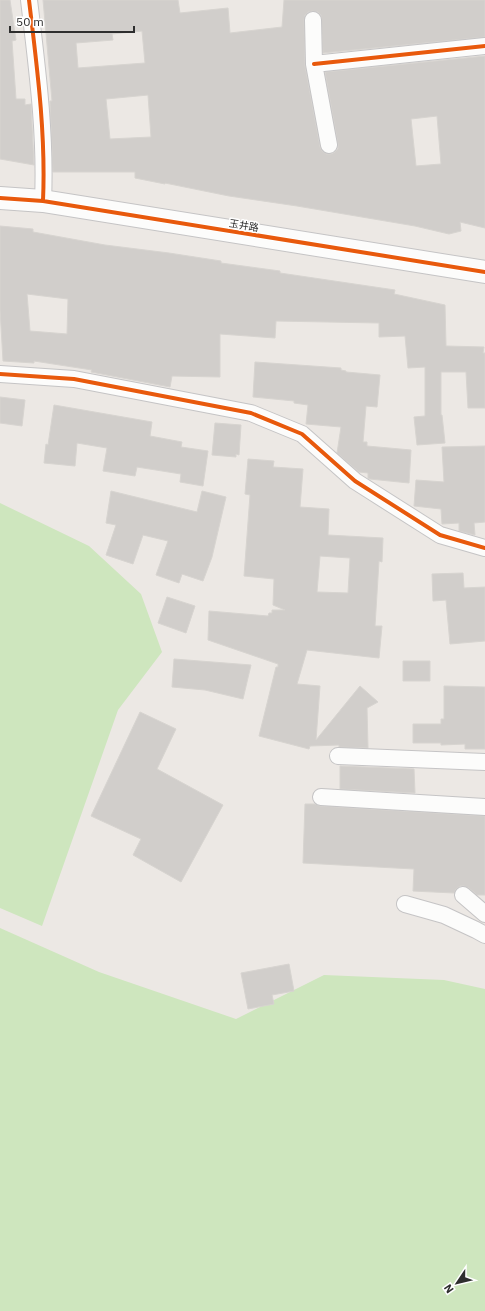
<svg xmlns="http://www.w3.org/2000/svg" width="485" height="1311" font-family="'IBM Plex Sans','Noto Sans SC',sans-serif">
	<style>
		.green { fill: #cee6be }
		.building { fill: #d1cecb; stroke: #d7d4d0; fill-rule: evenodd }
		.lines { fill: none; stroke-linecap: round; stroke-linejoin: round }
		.street-casing { stroke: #c5c4c5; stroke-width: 18 }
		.secondary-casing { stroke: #c5c4c5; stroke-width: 24 }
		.street { stroke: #fcfcfb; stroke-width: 16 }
		.secondary { stroke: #fcfcfb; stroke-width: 22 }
		.cycleway-casing { stroke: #fff; stroke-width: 6 }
		.cycleway { stroke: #e8590c; stroke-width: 4 }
		.labels { text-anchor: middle; stroke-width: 3; stroke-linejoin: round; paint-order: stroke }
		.street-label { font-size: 10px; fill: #2e2e2e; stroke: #fff }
	</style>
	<rect width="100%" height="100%" fill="#ece8e4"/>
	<!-- green -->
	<path class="green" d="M0 503 89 546 141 594 162 652 118 710 42 926 0 908Z
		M0 928 99 972 236 1019 324 975 444 980 485 989V1311H0Z"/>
	<!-- building -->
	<path class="building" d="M0 0H10L16 40 12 41 16 99H25V105L31 104 34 165 0 159Z
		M43 0H178L180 13 228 8 230 33 282 27 284 0H485V37L323 53 321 15 318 12 312 11 308 12 305 15 304 20 305 66 320 147 322 151 326 154H331L335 152 338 149V144L325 72 485 56V228L460 222 461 231 449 234 415 226 297 206 229 196 165 183V184L135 178V172H53L50 101H52ZM142 31 145 63 78 68 76 43 113 40 112 34ZM148 95 151 137 110 139 106 99ZM437 116 441 164 416 166 411 119Z
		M0 226 33 229V232L105 245 169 253 221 261V263L280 271V273L395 290 394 294 445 305 446 346 484 347 483 353H485V408H468L466 372H441V415H442L445 443 417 445 414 417 425 416V367L408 368 405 336 379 337V323L276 321 275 338 220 334V377L172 376 170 387 91 372 92 370 34 361V363L3 361 0 310ZM27 294 68 299 67 334 30 331Z
		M255 362 341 368V370L346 371V372L380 375 377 407 366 406 363 442H367V446L411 450 409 483 370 479 368 478V473L359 472 337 453 341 427 306 424 308 405 294 403V401L253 397Z
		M0 397 25 400 22 426 0 423Z
		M54 405 152 422 150 436 182 442 181 447 208 451 203 486 180 482 181 474 137 467 135 476 103 471 107 448 77 443 75 466 44 463 46 444 48 445Z
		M215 423 241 425 239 455 236 454V457L212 455Z
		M485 446V522L474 523 475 535 459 531V523L442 524 441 509 414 506 416 480 444 482 442 447Z
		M248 459 274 461 273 467 303 469 300 507 329 509 328 535 383 538 382 562 379 561 375 626H382L379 658 307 650 297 684 320 686 316 740 360 686 378 702 367 708 368 748 339 747V745L310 746 309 749 259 736 276 667H278V664L208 640 209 611 268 616 269 613H272V610H285L273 605 274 579 244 576 250 495 245 494ZM320 556 350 558 348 593 317 592Z
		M111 491 197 512 202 491 226 497 212 557 203 581 182 574 179 583 156 575 168 541 143 535 133 564 106 555 116 525 106 523Z
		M463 573 464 588 485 587V641L450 644 446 600 433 601 432 574Z
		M167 597 195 606 186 633 158 623Z
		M174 659 251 665 243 699 205 690 172 687Z
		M403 661H430V681H403Z
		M444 686 485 687V749H465V744L441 745V743H413V724H441V719H444Z
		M140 712 176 729 157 769 223 805 181 882 133 855 141 839 91 816Z
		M340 766 414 769 415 793 340 789Z
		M305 804H315L320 806 485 816V895H477L469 888 464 886H460L456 889 454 893 413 891 414 869 303 863Z
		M289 964 294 991 272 995 274 1004 248 1009 241 973Z"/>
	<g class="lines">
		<defs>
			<path id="street" d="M29 0C37 67 46 134 43 201
				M313 20 314 64 329 145
				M314 64 485 46
				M0 374 74 379 251 413 302 434 355 481 440 535 485 548
				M338 756 485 762
				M321 797 485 807
				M463 895 485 914
				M405 904 444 915 476 930 485 935"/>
			<path id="secondary" d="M0 198 43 201 485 272"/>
		</defs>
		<!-- street casing -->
		<use href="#street" class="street-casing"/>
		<!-- secondary casing -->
		<use href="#secondary" class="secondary-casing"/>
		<!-- street -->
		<use href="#street" class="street"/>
		<!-- secondary -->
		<use href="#secondary" class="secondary"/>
		<defs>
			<path id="cycleway" d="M29 0C37 67 46 134 43 201
				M314 64 485 46
				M0 198 43 201 485 272
				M0 374 74 379 251 413 302 434 355 481 440 535 485 548"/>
		</defs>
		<!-- cycleway casing -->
		<use href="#cycleway" class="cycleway-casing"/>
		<!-- cycleway -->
		<use href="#cycleway" class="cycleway"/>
	</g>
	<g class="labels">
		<!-- street labels -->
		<g class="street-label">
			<text transform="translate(244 225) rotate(9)" y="4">玉井路</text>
		</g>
	</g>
	<!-- north arrow -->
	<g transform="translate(457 1283) rotate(235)" stroke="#ffffff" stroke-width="3" paint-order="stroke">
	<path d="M0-3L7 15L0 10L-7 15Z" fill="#2e2e2e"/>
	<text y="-6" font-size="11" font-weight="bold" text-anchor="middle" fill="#2e2e2e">N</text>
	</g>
	<!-- scale -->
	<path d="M10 26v6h124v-6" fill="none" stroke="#2e2e2e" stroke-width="2"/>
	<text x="16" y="26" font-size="12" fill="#2e2e2e" stroke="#ffffff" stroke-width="3" paint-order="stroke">50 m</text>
</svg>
